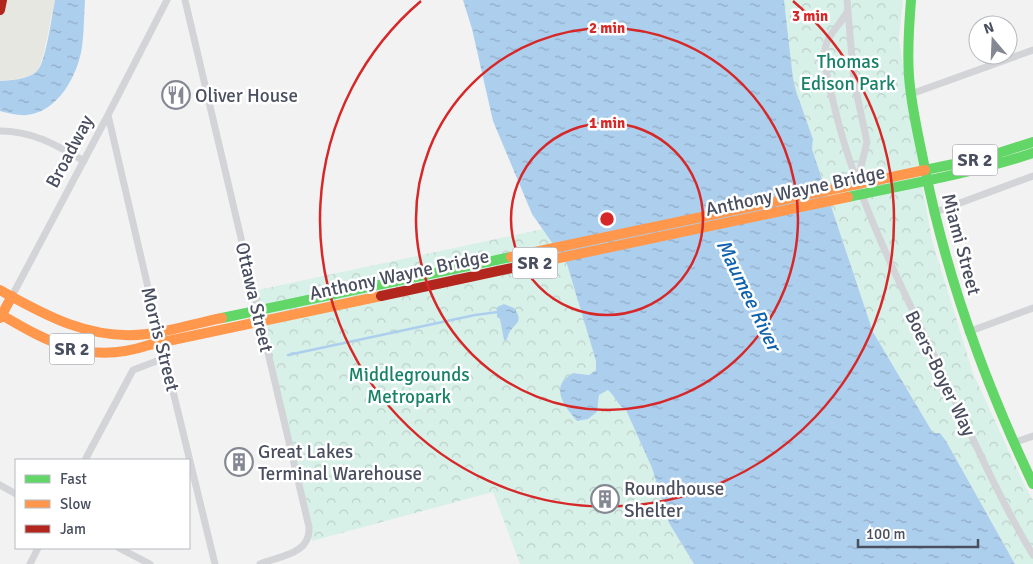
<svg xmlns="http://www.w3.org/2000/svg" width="1033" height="564" font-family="Signika,sans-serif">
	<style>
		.commercial { fill: #e6e7e1 }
		.park { fill: url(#park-crowns) }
		.water { fill: url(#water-ripples) }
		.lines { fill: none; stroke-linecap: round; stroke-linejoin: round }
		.stream { stroke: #adcfee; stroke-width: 2.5 }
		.street { stroke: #d3d4d8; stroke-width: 7 }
		.fast { stroke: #63d668; stroke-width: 10 }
		.slow { stroke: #ff974d; stroke-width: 10 }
		.jam { stroke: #b3261e; stroke-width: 10 }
		.ring { fill: none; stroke: #d62828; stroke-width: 2.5 }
		.labels { text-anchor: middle; stroke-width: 5; stroke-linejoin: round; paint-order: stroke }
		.shield { fill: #fff; stroke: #80848f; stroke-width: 1 }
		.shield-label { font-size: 18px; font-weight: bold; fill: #494f5f }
		.park-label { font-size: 19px; fill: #188269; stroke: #fff }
		.poi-label { font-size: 19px; fill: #494f5f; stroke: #fff; text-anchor: start }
		.street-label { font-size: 19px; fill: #494f5f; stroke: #fff }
		.water-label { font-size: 20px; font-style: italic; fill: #0e61ad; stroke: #fff }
		.centre { fill: #d62828; stroke: #fff; stroke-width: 2.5 }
		.ring-label { font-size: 15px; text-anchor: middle; font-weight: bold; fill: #d62828; stroke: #fff; stroke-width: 5; stroke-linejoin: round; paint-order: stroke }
	</style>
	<defs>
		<pattern id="park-crowns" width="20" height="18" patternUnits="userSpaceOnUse" patternTransform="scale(1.25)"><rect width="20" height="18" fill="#d8f1e8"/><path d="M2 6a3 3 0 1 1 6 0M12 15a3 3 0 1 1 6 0" fill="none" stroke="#bbd0c9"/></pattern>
		<pattern id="water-ripples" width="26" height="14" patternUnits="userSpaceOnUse" patternTransform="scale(1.25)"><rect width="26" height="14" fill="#adcfee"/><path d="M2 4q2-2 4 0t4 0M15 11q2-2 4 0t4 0" fill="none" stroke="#8faac4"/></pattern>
	</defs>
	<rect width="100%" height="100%" fill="#f3f2f2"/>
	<!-- commercial -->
	<path class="commercial" d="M0 0H55L43 57 38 70 29 76 18 79 0 81Z"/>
	<!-- park -->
	<path class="park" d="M784 0H903L899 39 913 134 932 240 973 373 1025 486 1033 500V564H1015L946 441 933 433 873 332 812 149 813 139 796 91 793 78Z
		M543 229 568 264 596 361V370L589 375 573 373 597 412 599 395 608 390C615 396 618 406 626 409L652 468 669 523 694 564H520L493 492 312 541 253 291Z"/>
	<!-- water -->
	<path class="water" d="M55 0H85C84 15 84 32 82 47 78 75 58 112 27 115 19 116 8 113 0 111V81C12 80 27 80 37 71 46 63 52 14 55 0Z
		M463 0H784L793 78 796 91 813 139 812 149 873 332 933 433H940L946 441 1015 564H694L669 523 652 468 626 410C618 406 615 396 608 390L599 395 597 412 588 419 577 421C568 410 554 395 563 381 565 378 570 375 573 373L589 375 596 370V361L567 264 532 214 493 121 472 29Z
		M504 304 514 308C525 323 514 323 509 333 508 336 507 339 506 341L504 340 500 319 497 317V307Z"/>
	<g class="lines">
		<!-- stream -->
		<path class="stream" d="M288 355 475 315 498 312"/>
		<!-- street -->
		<path class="street" d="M185 0 309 527C311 554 280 556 260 564
			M847 0 854 81 867 142 858 179
			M848 10C842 24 827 34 825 49 823 64 830 90 834 105 854 191 894 272 932 351 965 420 994 490 1033 555
			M911 94 1033 50
			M108 115 153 309 215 564
			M0 131C33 131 56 145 84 161
			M933 213 1033 176
			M12 296 108 115 167 0
			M968 332 1033 308
			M1013 443 1033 436
			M85 460 133 370 165 358
			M0 485 16 494
			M119 548 150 564
			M30 564 38 548"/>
		<!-- fast -->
		<path class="fast" d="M911 0C909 25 907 51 909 76 911 107 919 138 925 169 947 279 985 383 1033 484
			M925 170 983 158 1033 142
			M848 197C910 184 973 173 1033 153
			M222 318 511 257"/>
		<!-- slow -->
		<path class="slow" d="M511 257 925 170
			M545 261 848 197
			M0 290C46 316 92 341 147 334 172 331 197 323 222 318
			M0 314C51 344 89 365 149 345L381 296
			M0 318 12 296"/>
		<!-- jam -->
		<path class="jam" d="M0 10 2 0
			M381 296 545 261"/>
	</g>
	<!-- distance rings -->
	<g class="ring">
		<circle cx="607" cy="219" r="96"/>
		<circle cx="607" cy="219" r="191"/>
		<path d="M793 1A287 287 0 1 1 421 1"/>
	</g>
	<!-- icons -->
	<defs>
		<symbol id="restaurant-ring" viewBox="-11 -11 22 22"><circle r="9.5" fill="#fff" stroke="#848892" stroke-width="1.5"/><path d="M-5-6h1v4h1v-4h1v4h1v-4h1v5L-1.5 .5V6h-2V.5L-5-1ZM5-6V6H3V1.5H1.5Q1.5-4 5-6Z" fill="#848892"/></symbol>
		<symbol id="building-ring" viewBox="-11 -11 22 22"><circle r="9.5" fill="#fff" stroke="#848892" stroke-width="1.5"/><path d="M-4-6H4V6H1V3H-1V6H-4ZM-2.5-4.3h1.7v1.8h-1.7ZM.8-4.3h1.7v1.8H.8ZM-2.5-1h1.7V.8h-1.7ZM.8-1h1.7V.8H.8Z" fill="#848892"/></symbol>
	</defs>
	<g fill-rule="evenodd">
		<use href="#restaurant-ring" x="160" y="79" width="32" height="32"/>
		<use href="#building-ring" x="223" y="446" width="32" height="32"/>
		<use href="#building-ring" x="589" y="483" width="32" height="32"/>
	</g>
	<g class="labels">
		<!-- shield labels -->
		<g class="shield">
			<rect x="952.5" y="144.5" width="45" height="31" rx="4"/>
			<rect x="512.5" y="247.5" width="45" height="31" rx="4"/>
			<rect x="49.5" y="333.5" width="45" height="31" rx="4"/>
		</g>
		<g class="shield-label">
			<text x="975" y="166">SR 2</text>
			<text x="535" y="269">SR 2</text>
			<text x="72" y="355">SR 2</text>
		</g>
		<!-- park labels -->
		<g class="park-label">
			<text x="848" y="68">Thomas<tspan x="848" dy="22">Edison Park</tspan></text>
			<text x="409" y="381">Middlegrounds<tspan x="409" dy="22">Metropark</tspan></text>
		</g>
		<!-- poi labels -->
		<g class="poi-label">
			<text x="195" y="102">Oliver House</text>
			<text x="258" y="458">Great Lakes<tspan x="258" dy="22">Terminal Warehouse</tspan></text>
			<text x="624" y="495">Roundhouse<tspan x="624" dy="22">Shelter</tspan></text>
		</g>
		<!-- street labels -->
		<g class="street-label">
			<text transform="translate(69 151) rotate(-62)" y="7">Broadway</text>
			<text transform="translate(795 190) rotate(-12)" y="7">Anthony Wayne Bridge</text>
			<text transform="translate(962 244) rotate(75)" y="7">Miami Street</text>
			<text transform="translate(399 274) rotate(-12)" y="7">Anthony Wayne Bridge</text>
			<text transform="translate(255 297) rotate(77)" y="7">Ottawa Street</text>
			<text transform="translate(161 339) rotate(76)" y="7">Morris Street</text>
			<text transform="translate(941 373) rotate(64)" y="7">Boers-Boyer Way</text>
		</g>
		<!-- water labels -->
		<g class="water-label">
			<text transform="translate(749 295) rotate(64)" y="7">Maumee River</text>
		</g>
	</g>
	<circle cx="607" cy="219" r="8" class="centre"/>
	<g class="ring-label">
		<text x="810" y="21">3 min</text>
		<text x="607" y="33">2 min</text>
		<text x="607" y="128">1 min</text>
	</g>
	<!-- legend -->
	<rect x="15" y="459" width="175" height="90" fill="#ffffff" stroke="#b6b9bf"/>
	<rect x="25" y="475" width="25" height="8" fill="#63d668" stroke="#b6b9bf"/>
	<text x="60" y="484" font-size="15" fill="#494f5f">Fast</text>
	<rect x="25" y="500" width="25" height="8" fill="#ff974d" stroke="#b6b9bf"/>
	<text x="60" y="509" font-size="15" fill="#494f5f">Slow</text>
	<rect x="25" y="525" width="25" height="8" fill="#b3261e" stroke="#b6b9bf"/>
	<text x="60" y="534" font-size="15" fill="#494f5f">Jam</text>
	<!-- north arrow -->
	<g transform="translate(993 40) rotate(341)"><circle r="24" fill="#ffffff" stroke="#b6b9bf"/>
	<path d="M0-4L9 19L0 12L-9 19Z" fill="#848892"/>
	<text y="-8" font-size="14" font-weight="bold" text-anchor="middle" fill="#494f5f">N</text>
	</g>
	<!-- scale -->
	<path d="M858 539v8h120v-8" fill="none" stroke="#494f5f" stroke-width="2.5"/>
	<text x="866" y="539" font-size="15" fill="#494f5f" stroke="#ffffff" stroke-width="4" paint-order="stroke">100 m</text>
</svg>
